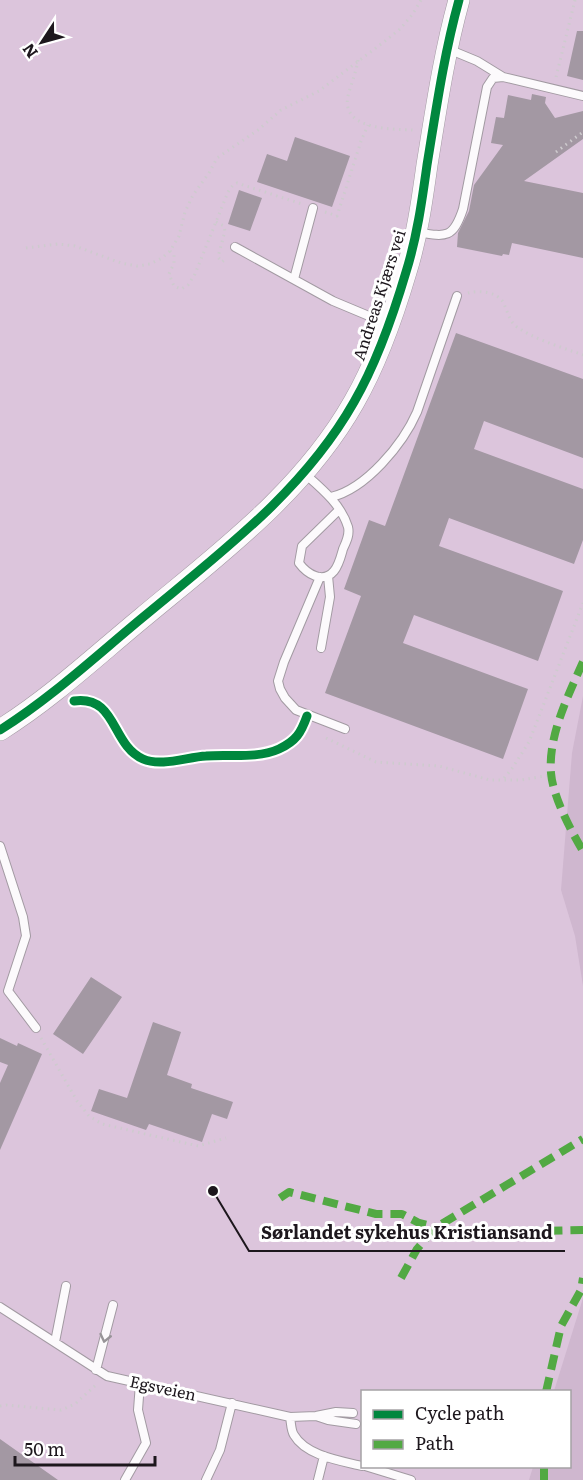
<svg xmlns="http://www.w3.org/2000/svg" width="583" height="1480" font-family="Literata,serif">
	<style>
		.green { fill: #dcc5dc; fill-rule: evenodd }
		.forest { fill: #cfb7cf }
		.building { fill: #a398a3 }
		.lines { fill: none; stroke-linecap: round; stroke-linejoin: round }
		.service-casing { stroke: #a29aa2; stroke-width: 10 }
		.tertiary-casing { stroke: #a29aa2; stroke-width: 22 }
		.path { stroke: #cecbce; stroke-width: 3; stroke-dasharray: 1.5 4.5; stroke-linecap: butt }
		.service { stroke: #fcfafc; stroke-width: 8 }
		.tertiary { stroke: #fcfafc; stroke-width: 21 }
		.quiet { stroke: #52a943; stroke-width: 8; stroke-dasharray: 15 8; stroke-linecap: butt }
		.cycleway-casing { stroke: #fff; stroke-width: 13 }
		.cycleway { stroke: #00873e; stroke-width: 9 }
		.oneway { stroke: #989498 }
		.labels { text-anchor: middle; stroke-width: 6; stroke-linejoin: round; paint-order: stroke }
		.street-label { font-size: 16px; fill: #1d171d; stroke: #fff }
		.leader { fill: none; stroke: #1d171d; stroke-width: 2 }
		.callout-dot { fill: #1d171d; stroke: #fff; stroke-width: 2 }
		.callout-label { font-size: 18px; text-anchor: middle; font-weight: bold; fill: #1d171d; stroke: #fff; stroke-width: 6; stroke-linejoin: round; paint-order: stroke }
	</style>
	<rect width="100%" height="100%" fill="#e8dee8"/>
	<!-- green -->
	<path class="green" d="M0 0H583V1480H0ZM362 1392H570V1466H362Z"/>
	<!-- forest -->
	<path class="forest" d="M583 696V986L575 936 561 890 572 753Z
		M583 1298V1480H529L533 1467 570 1466V1392L554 1391Z"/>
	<!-- building -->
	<path class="building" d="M577 31H583V80L567 76Z
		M532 94 546 97 545 103 555 118 583 111V139L524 181 583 193V258L512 243 509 255 503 254 502 256 457 247 458 233 469 211 474 185 503 145 491 143 496 117 504 118 508 95 531 100Z
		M295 137 350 156 332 207 257 182 267 154 287 161Z
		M239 190 262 198 250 231 228 224Z
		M456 333 583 379V458L484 421 474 449 583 489V540L574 564 449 518 439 546 563 591 538 661 414 615 403 643 528 689 503 759 325 693 361 596 344 589 369 520 385 526Z
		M91 977 122 997 83 1054 53 1034Z
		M153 1022 181 1032 167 1075 192 1084 191 1088 233 1102 227 1119 212 1114 202 1142 149 1124 146 1130 91 1111 99 1089 127 1098Z
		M0 1038 17 1046 18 1043 42 1054 0 1150V1083L8 1065 0 1062Z
		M0 1439 58 1480H0Z"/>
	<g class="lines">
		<defs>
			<path id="service" d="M448 49 477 61 503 77
				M417 232C446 237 453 239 463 209L487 87 493 78 503 77 583 96
				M235 247 333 301 388 324
				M294 279 313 208
				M304 473C321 488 341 504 348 527 350 535 346 542 343 549 341 556 339 565 334 571 323 584 307 574 299 563L302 546 339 510
				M331 497C366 489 403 444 417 412L457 296
				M320 577 284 662 278 681 280 689 285 698 296 710 345 729
				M321 648 330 597 328 576
				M0 846 23 917 26 936 8 991 36 1028
				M0 1307 107 1376 290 1417C291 1422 291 1431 294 1435 306 1456 342 1461 362 1466
				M55 1342 66 1286
				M96 1370 113 1305
				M316 1416 328 1420 356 1424
				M290 1417 316 1416 336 1412 353 1413
				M365 1466 411 1480
				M125 1480 146 1443 138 1410 140 1383
				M206 1480 220 1450 232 1403
				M318 1480 324 1456"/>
			<path id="tertiary" d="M0 730C51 698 96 656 142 618 220 553 303 492 354 402 377 362 393 316 406 272 417 237 422 201 427 165 436 110 444 54 459 0"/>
		</defs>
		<!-- service casing -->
		<use href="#service" class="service-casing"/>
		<!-- tertiary casing -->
		<use href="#tertiary" class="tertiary-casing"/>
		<!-- path -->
		<path class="path" d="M358 60C356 73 351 84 348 96 341 130 391 129 413 130
			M556 77 575 0
			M556 152 583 132
			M325 212 337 216 361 141 368 125
			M216 222 224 226 225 231 218 257 222 262 227 258
			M26 248 58 244 75 246 121 263 137 266 150 264 162 258 170 251 179 236 185 212 193 195 209 173 217 158 258 130 281 110 319 91 385 41 400 29 412 15 421 0
			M170 251 174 255V263L169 274 174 286 181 289 188 285 195 274 228 192 233 185 237 183 302 204
			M468 293C479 290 497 292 503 302 508 311 508 320 517 327 536 340 561 347 583 355
			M326 738 376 762 439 766 490 780H521L551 775
			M504 778 511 770 529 742 583 603
			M41 1038 77 1101 89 1116 102 1124 198 1146 226 1138
			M0 1406 6 1405 61 1410 75 1404 97 1384"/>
		<!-- service -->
		<use href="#service" class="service"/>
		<!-- tertiary -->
		<use href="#tertiary" class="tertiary"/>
		<!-- quiet -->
		<path class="quiet" d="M583 662C568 696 548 736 551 773 553 797 571 831 583 851
			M280 1198 289 1192 376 1214H402L419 1223 451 1231 468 1235 482 1232 583 1230
			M401 1278 417 1249 435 1228 583 1139
			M546 1392 561 1326 581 1290 583 1278
			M544 1466V1480"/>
		<defs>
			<path id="cycleway" d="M74 701C117 695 111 745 143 759 161 767 187 757 206 756 229 754 257 759 279 749 296 741 301 733 307 716
				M0 730C51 698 96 656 142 618 220 553 303 492 354 402 377 362 393 316 406 272 417 237 422 201 427 165 436 110 444 54 459 0"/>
		</defs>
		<!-- cycleway casing -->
		<use href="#cycleway" class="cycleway-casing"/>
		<!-- cycleway -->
		<use href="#cycleway" class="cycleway"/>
	</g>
	<!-- one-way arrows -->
	<defs><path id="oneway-chevron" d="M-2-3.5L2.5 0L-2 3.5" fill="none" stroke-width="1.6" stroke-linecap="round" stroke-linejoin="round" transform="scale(1.5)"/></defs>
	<use class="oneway" href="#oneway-chevron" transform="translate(105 1338) rotate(103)"/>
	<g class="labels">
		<!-- street labels -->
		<g class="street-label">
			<text transform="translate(379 295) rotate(-72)" y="6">Andreas Kjærs vei</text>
			<text transform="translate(163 1388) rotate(12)" y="6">Egsveien</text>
		</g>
	</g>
	<!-- callouts -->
	<path class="leader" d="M213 1191L249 1251H565"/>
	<circle class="callout-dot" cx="213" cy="1191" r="6"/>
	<g class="callout-label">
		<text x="407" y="1239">Sørlandet sykehus Kristiansand</text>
	</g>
	<!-- legend -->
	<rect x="361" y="1390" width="210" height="78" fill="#ffffff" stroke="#a5a2a5" stroke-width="1.5"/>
	<rect x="373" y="1410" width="30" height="9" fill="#00873e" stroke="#a5a2a5" stroke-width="1.5"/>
	<text x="415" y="1420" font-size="18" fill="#1d171d">Cycle path</text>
	<rect x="373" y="1440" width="30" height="9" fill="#52a943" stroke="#a5a2a5" stroke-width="1.5"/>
	<text x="415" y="1450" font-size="18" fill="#1d171d">Path</text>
	<!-- north arrow -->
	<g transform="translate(42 42) rotate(234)" stroke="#ffffff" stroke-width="4.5" paint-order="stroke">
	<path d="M0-4.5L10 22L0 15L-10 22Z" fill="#1d171d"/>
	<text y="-9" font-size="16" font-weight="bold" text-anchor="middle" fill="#1d171d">N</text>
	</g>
	<!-- scale -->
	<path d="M15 1456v9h140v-9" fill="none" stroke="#1d171d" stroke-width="3"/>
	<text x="24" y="1456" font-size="18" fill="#1d171d" stroke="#ffffff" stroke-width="4.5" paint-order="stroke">50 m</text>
</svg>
